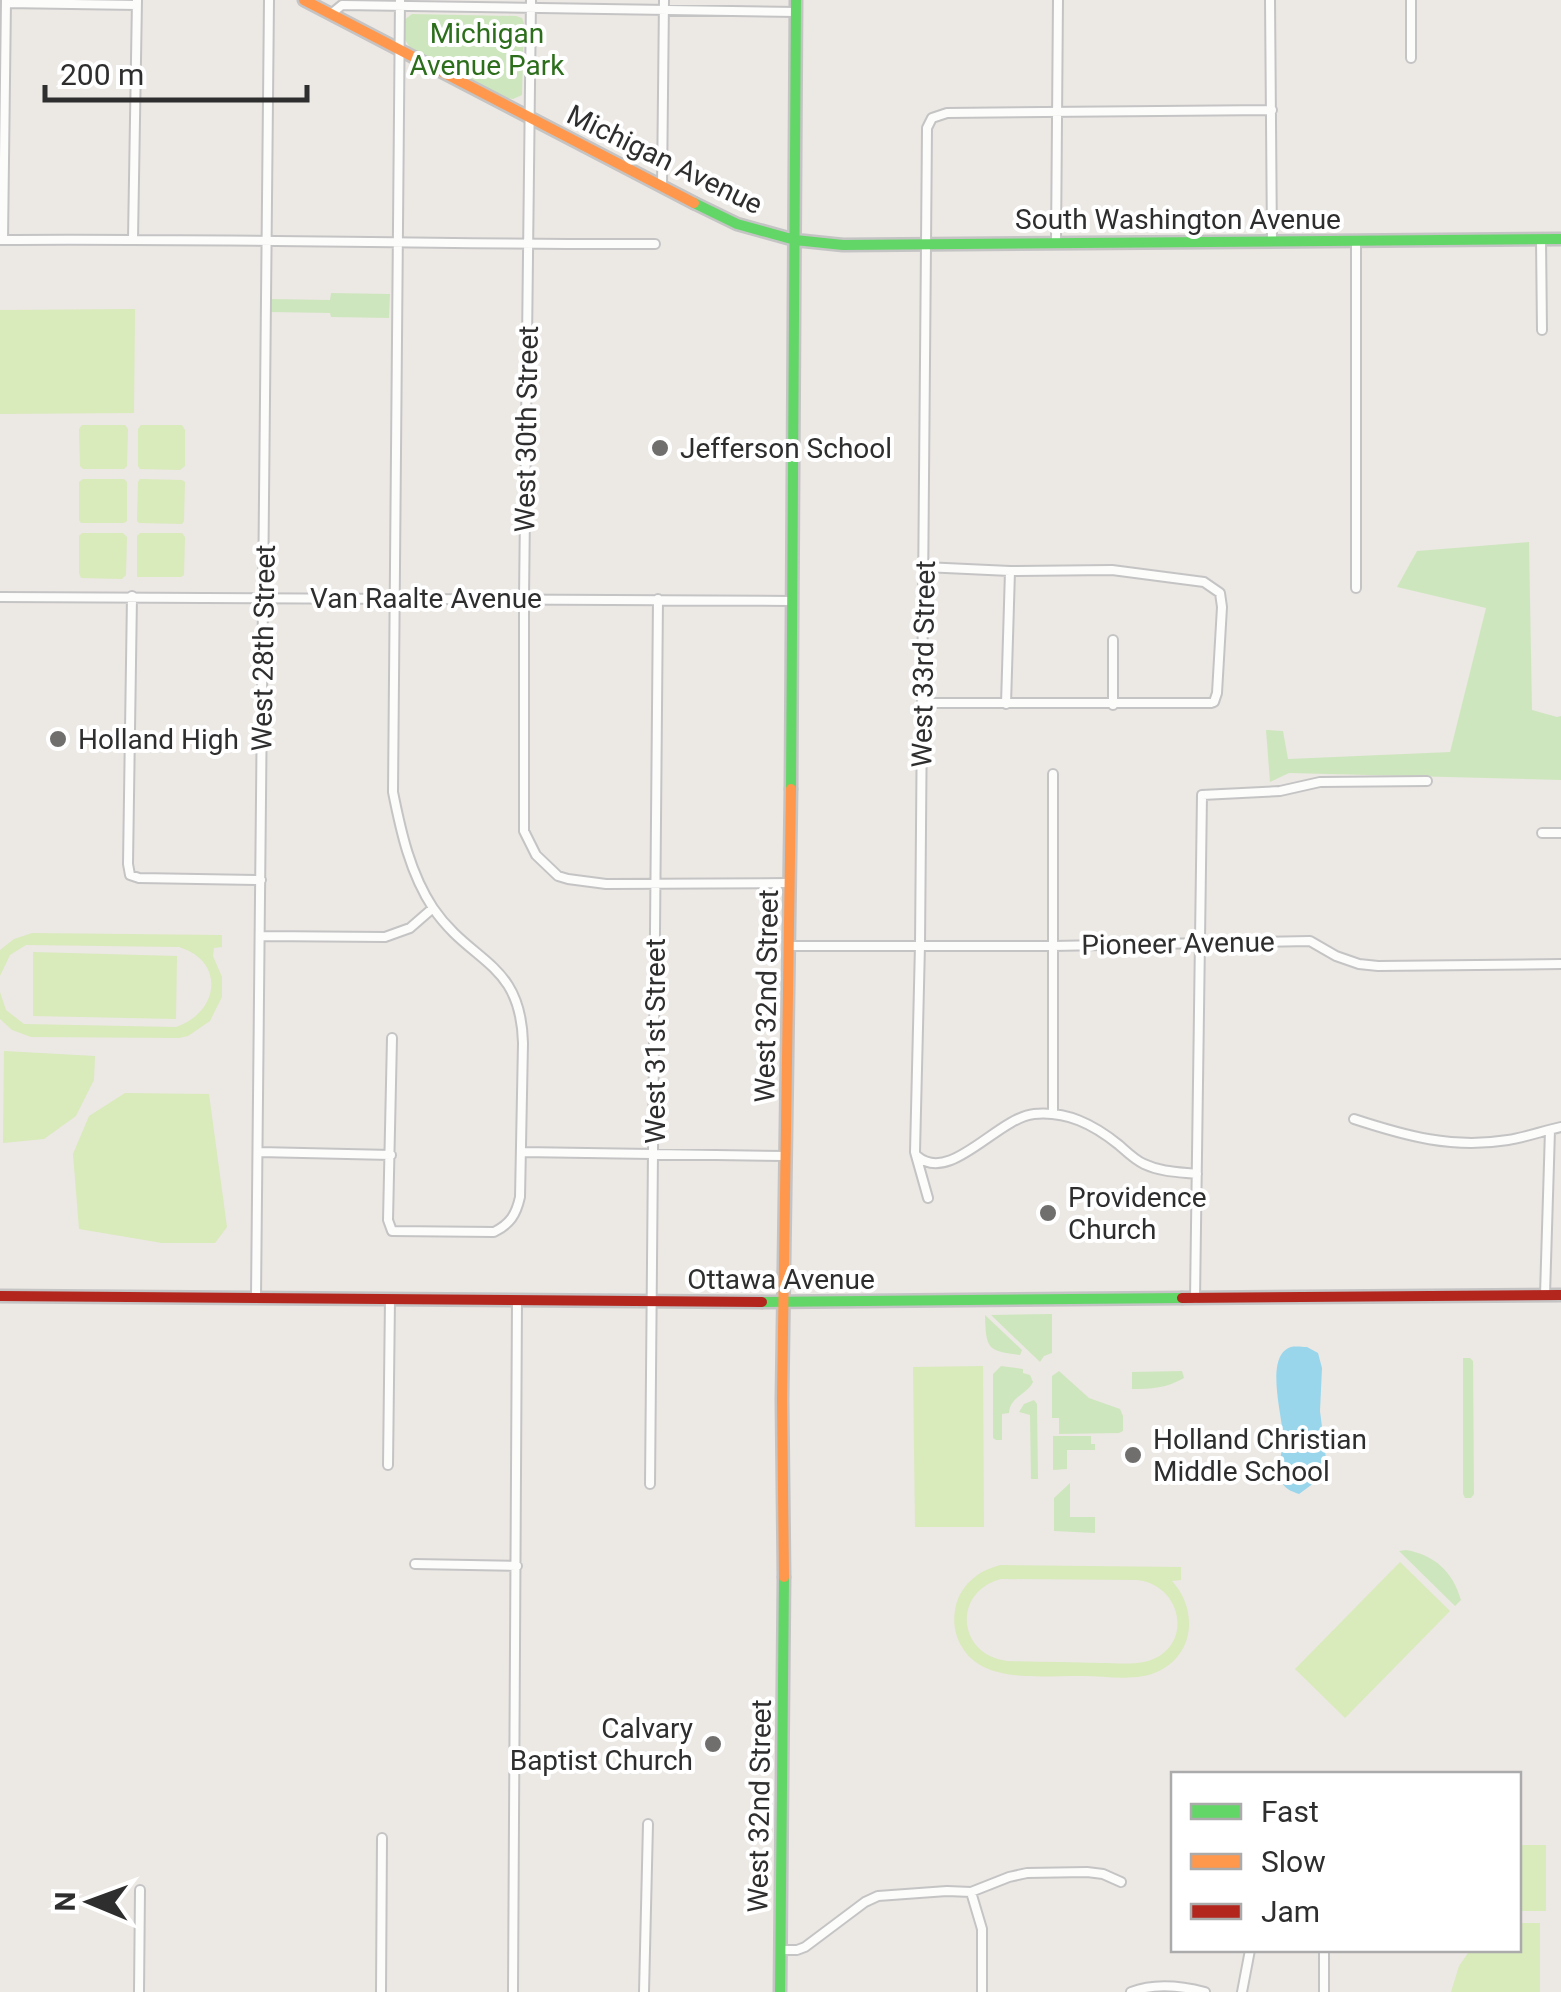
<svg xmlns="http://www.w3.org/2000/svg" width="1561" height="1992" font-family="Roboto,sans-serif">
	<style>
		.green { fill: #cee6be }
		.pitch { fill: #d9eabb; fill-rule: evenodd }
		.water { fill: #99d6ec }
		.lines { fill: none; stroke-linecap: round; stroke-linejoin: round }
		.street-casing { stroke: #c5c4c5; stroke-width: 12 }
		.fast-casing { stroke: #c5c4c5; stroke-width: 15 }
		.slow-casing { stroke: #c5c4c5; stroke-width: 15 }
		.jam-casing { stroke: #c5c4c5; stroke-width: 15 }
		.street { stroke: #fcfcfb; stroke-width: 8 }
		.fast { stroke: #63d668; stroke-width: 10 }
		.slow { stroke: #ff974d; stroke-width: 10 }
		.jam { stroke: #b3261e; stroke-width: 10 }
		.poi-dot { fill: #706f6e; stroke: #fff; stroke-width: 4 }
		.labels { text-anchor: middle; stroke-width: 8; stroke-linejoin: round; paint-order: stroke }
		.park-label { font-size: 28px; fill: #2c6e1b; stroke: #fff }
		.street-label { font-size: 28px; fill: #2e2e2e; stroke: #fff }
		.poi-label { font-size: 28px; fill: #2e2e2e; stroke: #fff; text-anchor: start }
	</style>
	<rect width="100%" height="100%" fill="#ece8e4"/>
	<!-- green -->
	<path class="green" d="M412 14 516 16 522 18 524 23 522 95 513 99 507 98 410 48 404 38V20Z
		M331 293 390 294 389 318 331 317 330 313 270 312V299L330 300Z
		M1529 542 1532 710 1557 717 1561 716V780L1289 773 1270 782 1266 730 1283 731 1288 759 1450 752 1486 608 1397 587 1417 551Z
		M1052 1314V1353L1044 1356 1040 1362 991 1315Z
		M985 1315 1022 1350 1020 1355C987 1351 986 1349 985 1315Z
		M1463 1358H1470L1473 1361 1474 1494 1471 1498H1465L1463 1494Z
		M1001 1366 1023 1369V1373L1030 1375 1033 1382C1027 1395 1010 1396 1009 1413L1002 1414V1440H996L993 1438V1374Z
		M1059 1371 1089 1398 1120 1409 1123 1416V1431L1119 1433 1059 1434V1418H1052V1376Z
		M1182 1371 1184 1378C1167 1388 1151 1389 1132 1389V1372Z
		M1034 1400 1037 1404 1038 1479H1031L1030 1415 1019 1412 1024 1404Z
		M1053 1436H1091V1444H1095V1450H1067V1469L1053 1470Z
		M1070 1483V1517H1095V1533L1054 1531V1498Z
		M1406 1550C1435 1555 1453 1572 1461 1600L1455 1606 1399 1551Z"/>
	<!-- pitch -->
	<path class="pitch" d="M135 309 134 413 0 414V310Z
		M82 425H125L128 429 127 466 124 469H83L80 466 79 429Z
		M141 425H182L185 430V466L180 470 140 469 138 466V429Z
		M83 479H124L127 482V521L124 523H81L79 520V482Z
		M140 479 182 480 185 482 184 521 182 524 139 523 137 521 138 482Z
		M82 533H123L127 537 126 575 122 579 81 578 79 573V536Z
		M140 533H182L185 537 184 575 181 577H137V536Z
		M32 933 222 935V947L214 948 213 956 222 977V997L210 1021 188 1036 179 1038 31 1037 12 1030 0 1019V992L6 1010 24 1024 176 1027C218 1013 227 962 179 947L26 945 10 955 0 976V950L14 939Z
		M33 952 177 956 176 1019 33 1016Z
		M4 1051 95 1056 94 1080 76 1116 44 1139 3 1143Z
		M125 1093 209 1094 227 1227 215 1243H162L79 1229 73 1154 89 1116Z
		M983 1366 984 1527H915L913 1367Z
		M1400 1562 1450 1611 1345 1718 1295 1669Z
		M1001 1565 1181 1567V1580L1172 1581C1197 1608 1196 1653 1159 1671 1137 1682 1107 1676 1083 1676 1045 1675 984 1685 962 1647 955 1636 953 1623 955 1610 959 1586 978 1570 1001 1565ZM1001 1579 1137 1580C1183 1585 1194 1647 1148 1661 1134 1665 1116 1663 1101 1663 1070 1662 1039 1662 1007 1661 957 1655 952 1592 1001 1579Z
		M1519 1845H1546V1911H1519Z
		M1519 1923H1540V1992H1451L1459 1966 1470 1950H1518Z"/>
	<!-- water -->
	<path class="water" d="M1307 1347 1318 1353 1322 1368 1320 1411 1326 1459 1318 1480 1299 1494C1291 1491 1284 1489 1281 1480 1276 1466 1283 1453 1283 1439 1284 1420 1263 1356 1291 1347 1296 1346 1302 1347 1307 1347Z"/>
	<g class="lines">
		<defs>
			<path id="street" d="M531 0 524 598V831L536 855 558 876 568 879 606 884 790 883
				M1270 0 1272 242
				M1411 0V58
				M6 3 137 5
				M331 14 342 5 796 12
				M662 187 664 0
				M133 239 137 0
				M1541 239 1542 330
				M0 240C218 238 437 245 655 244
				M3 240 6 0
				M1356 240V588
				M1056 242 1058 0
				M132 596 128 864 130 875 139 878 261 880
				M0 597 791 601
				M922 703H1211L1214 702 1217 693 1222 607 1220 593 1204 582 1112 570 1010 571 924 567
				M1006 704 1010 571
				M1113 705V640
				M1542 833H1561
				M261 936 385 937 410 928 433 908
				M790 946H1053L1310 941 1336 956 1359 964 1378 966 1561 964
				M392 1038 388 1220 392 1231 494 1232C510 1224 516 1215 520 1197L523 1043C521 961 471 964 433 908 410 873 401 832 393 792L400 0
				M1053 1113V774
				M1354 1119C1406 1136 1452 1149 1508 1140 1526 1137 1543 1131 1561 1127
				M259 1152 391 1155
				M522 1152 785 1156
				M917 1156C950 1185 997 1118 1034 1114 1067 1111 1093 1124 1119 1145 1127 1152 1135 1160 1144 1164 1161 1172 1178 1172 1197 1174
				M928 1198 915 1152 920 945 927 128 932 118 947 113 1272 110
				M1545 1295 1550 1130
				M256 1297 269 0
				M1195 1299 1202 795 1280 791 1320 782 1427 781
				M388 1465 390 1299
				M650 1484 658 599
				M415 1564 517 1566
				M971 1892 982 1929V1992
				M781 1950H797L805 1947 865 1902 878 1896 947 1891 971 1892 1009 1877 1027 1873 1087 1872 1103 1874 1121 1882
				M1324 1950V1992
				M139 1992 140 1890
				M381 1992 382 1838
				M513 1992 517 1301
				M644 1992 648 1824
				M1131 1992C1154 1983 1182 1986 1205 1992
				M1242 1992 1250 1950"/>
			<path id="fast" d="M694 203 737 224 795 240 843 245 1561 239
				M791 789 796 0
				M762 1302 1182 1298
				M780 1992 784 1577"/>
			<path id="slow" d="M304 0 694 203
				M784 1577 782 1399 791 789"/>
			<path id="jam" d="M0 1296 762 1302
				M1182 1298 1561 1295"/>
		</defs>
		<!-- street casing -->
		<use href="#street" class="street-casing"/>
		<!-- fast casing -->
		<use href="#fast" class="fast-casing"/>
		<!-- slow casing -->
		<use href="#slow" class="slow-casing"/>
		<!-- jam casing -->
		<use href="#jam" class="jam-casing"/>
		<!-- street -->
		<use href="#street" class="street"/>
		<!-- fast -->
		<use href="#fast" class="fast"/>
		<!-- slow -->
		<use href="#slow" class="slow"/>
		<!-- jam -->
		<use href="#jam" class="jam"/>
	</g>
	<!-- markers -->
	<g class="poi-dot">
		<circle cx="660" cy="448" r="10"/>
		<circle cx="58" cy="739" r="10"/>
		<circle cx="1048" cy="1213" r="10"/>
		<circle cx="1133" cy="1455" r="10"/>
		<circle cx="713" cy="1744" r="10"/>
	</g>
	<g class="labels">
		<!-- park labels -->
		<g class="park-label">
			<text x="487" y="43">Michigan<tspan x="487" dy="32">Avenue Park</tspan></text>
		</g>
		<!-- street labels -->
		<g class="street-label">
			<text transform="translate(665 159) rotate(26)" y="10">Michigan Avenue</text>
			<text x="1178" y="229">South Washington Avenue</text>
			<text transform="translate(526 429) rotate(-89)" y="10">West 30th Street</text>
			<text x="426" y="608">Van Raalte Avenue</text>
			<text transform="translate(263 648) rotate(-89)" y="10">West 28th Street</text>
			<text transform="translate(923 664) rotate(-89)" y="10">West 33rd Street</text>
			<text transform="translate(1178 943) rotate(-1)" y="10">Pioneer Avenue</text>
			<text transform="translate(766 996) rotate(-89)" y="10">West 32nd Street</text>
			<text transform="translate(655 1041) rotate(-90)" y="10">West 31st Street</text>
			<text x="781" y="1289">Ottawa Avenue</text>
			<text transform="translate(759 1806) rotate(-89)" y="10">West 32nd Street</text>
		</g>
		<!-- poi labels -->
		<g class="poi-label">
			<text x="680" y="458">Jefferson School</text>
			<text x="78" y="749">Holland High</text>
			<text x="1068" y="1207">Providence<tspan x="1068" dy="32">Church</tspan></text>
			<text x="1153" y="1449">Holland Christian<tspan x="1153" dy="32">Middle School</tspan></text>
			<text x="693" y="1738" text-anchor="end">Calvary<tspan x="693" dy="32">Baptist Church</tspan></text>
		</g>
	</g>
	<!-- legend -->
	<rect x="1171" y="1772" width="350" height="180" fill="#ffffff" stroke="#ababab" stroke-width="2.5"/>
	<rect x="1191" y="1804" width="50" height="15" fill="#63d668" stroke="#ababab" stroke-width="2.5"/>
	<text x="1261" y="1822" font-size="30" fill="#2e2e2e">Fast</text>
	<rect x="1191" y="1854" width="50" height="15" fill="#ff974d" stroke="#ababab" stroke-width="2.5"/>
	<text x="1261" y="1872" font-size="30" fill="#2e2e2e">Slow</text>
	<rect x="1191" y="1904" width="50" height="15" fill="#b3261e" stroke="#ababab" stroke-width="2.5"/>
	<text x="1261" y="1922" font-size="30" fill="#2e2e2e">Jam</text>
	<!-- north arrow -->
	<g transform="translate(90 1902) rotate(271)" stroke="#ffffff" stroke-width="8" paint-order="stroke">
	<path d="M0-8L18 38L0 25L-18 38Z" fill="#2e2e2e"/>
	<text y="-15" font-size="28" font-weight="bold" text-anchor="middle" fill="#2e2e2e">N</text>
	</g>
	<!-- scale -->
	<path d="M45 85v15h262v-15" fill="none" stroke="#2e2e2e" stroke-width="5"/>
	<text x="60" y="85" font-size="30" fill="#2e2e2e" stroke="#ffffff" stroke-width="8" paint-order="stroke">200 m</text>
</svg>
